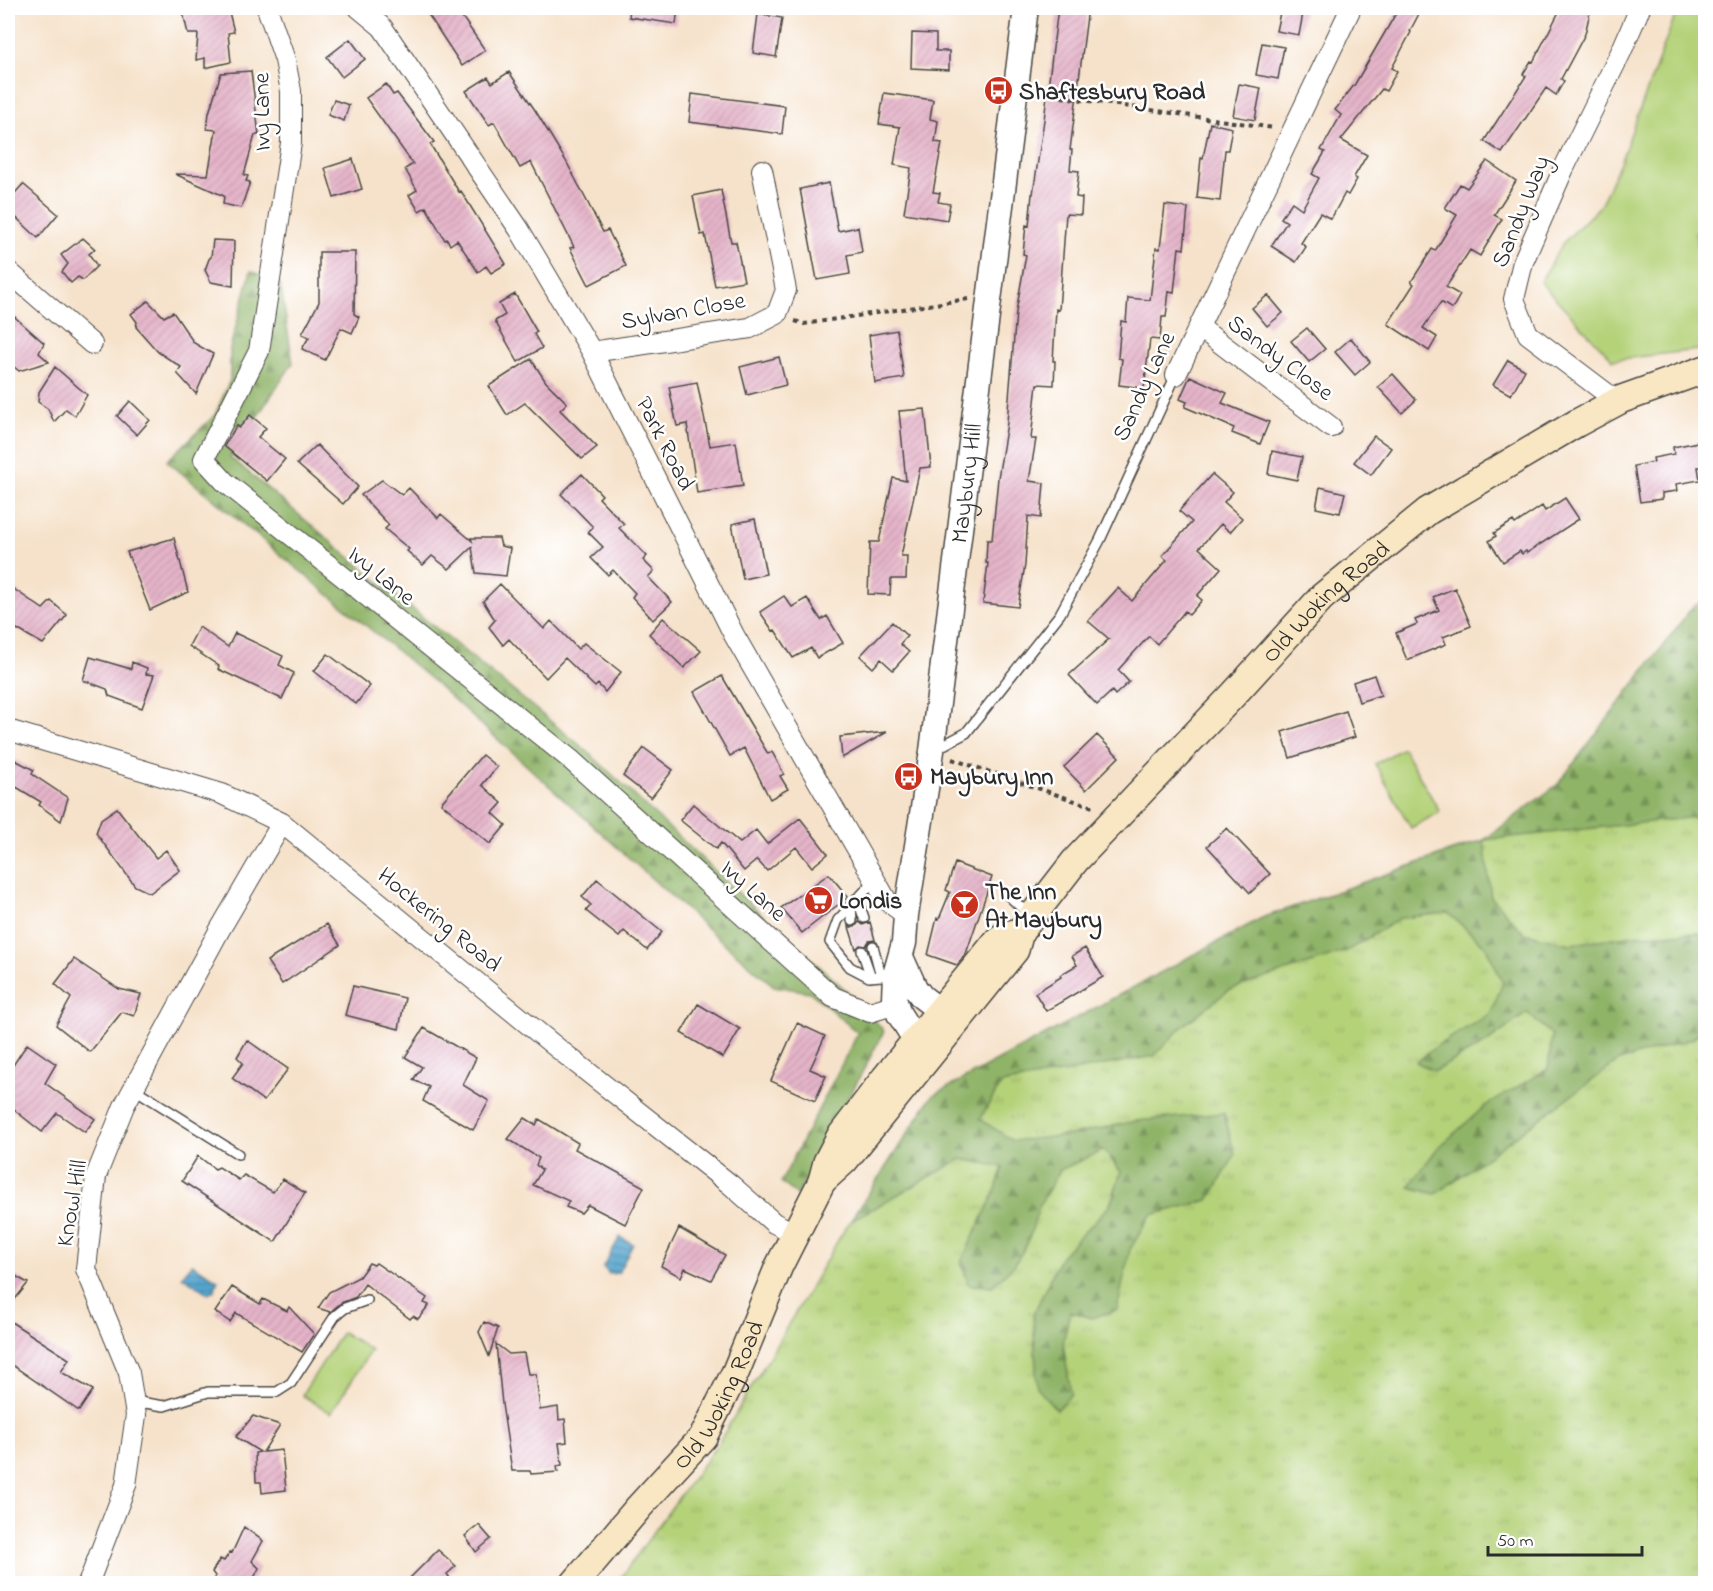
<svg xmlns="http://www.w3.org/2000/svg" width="1713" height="1591" font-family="'Indie Flower',sans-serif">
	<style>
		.grass { fill: url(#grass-tufts); stroke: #707e52; stroke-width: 1.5 }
		.forest { fill: url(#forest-firs); stroke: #5d704a; stroke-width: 1.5 }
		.garden { fill: #b4d278; stroke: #707e52; stroke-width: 1.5 }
		.water { fill: url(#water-rules); stroke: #40687c; stroke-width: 1.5 }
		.building { fill: url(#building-hatch) }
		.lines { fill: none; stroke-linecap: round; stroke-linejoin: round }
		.service-casing { stroke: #494643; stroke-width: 12 }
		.minor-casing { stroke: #494643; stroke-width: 22 }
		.tertiary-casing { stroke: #494643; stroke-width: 27 }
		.secondary-casing { stroke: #494643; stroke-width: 30 }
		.path { stroke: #494643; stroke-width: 4; stroke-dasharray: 4.5 4.5; stroke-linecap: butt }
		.service { stroke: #fff; stroke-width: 9 }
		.minor { stroke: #fff; stroke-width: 20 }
		.tertiary { stroke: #fff; stroke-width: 24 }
		.secondary { stroke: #f9e7c3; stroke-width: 27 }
		.labels { text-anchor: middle; stroke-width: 5; stroke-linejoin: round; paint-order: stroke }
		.poi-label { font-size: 24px; font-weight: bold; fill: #2b2b2b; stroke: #fff; text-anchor: start }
		.street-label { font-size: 24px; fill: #2b2b2b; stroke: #fff }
	</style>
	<defs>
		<pattern id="grass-tufts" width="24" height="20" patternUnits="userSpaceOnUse" patternTransform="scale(1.5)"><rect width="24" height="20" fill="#b4d278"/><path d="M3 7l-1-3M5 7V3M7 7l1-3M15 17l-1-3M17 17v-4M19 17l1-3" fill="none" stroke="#9bb468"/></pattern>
		<pattern id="forest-firs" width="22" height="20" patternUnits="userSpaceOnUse" patternTransform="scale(1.5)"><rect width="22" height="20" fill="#8fb468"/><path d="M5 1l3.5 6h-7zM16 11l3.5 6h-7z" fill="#759356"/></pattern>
		<pattern id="water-rules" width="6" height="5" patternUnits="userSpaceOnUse" patternTransform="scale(1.5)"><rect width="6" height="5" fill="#54a5ce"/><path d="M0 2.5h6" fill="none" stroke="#4687a7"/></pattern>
		<pattern id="building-hatch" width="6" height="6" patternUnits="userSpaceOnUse" patternTransform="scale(1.5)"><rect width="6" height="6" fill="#e5b4c9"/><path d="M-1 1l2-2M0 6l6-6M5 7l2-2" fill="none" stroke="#c59bad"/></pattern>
	</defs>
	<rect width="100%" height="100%" fill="#fff"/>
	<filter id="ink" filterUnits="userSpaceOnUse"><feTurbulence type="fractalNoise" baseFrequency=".0167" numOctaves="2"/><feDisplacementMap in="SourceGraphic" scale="12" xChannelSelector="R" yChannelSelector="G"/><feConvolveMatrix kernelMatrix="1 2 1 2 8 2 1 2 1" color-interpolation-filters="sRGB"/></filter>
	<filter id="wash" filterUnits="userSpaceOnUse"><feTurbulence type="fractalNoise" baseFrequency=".008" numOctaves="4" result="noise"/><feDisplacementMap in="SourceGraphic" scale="24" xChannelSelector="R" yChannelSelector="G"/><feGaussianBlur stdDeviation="1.35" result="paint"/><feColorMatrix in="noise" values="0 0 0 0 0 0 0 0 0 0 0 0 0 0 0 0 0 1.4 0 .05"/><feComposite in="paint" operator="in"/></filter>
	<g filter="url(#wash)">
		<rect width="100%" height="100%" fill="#f6e2ca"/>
		<!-- grass -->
		<path class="grass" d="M1705 781V1583L616 1584 719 1442 840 1237 932 1096 1262 918 1484 840Z"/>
		<!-- forest -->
		<path class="forest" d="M251 271 280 283 293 363 230 457 377 580 587 751 747 901 858 1001 884 1031 797 1195 781 1182 858 1033 810 992 774 986 711 932 433 681 167 461 215 415 230 380V348Z
			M1705 601V816L1484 840 1491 897 1524 933 1571 944 1634 935 1699 933 1705 936V1024L1694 1038 1619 1061 1436 1194 1409 1187 1436 1150 1485 1106 1548 1069 1552 1035 1527 1013 1486 1043 1435 1071 1416 1062 1438 1045 1490 1014 1503 983 1486 947 1448 913 1400 918 1347 951 1229 990 1183 1026 1154 1056 1001 1084 980 1119 1013 1141 1072 1135 1136 1121 1224 1113 1235 1155 1209 1200 1151 1215 1130 1249 1117 1310 1091 1318 1070 1311 1063 1343 1071 1394 1057 1410 1037 1388 1033 1315 1061 1256 1110 1205 1121 1172 1104 1150 1060 1170 1040 1204 1028 1242 1015 1264 992 1286 969 1285 961 1262 995 1192 1003 1167 961 1159 851 1221 932 1096 1262 918 1484 840 1558 784 1693 606Z"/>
		<!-- garden -->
		<path class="garden" d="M1678 8H1705L1706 229 1695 232 1705 276V349L1613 360 1540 282 1563 243 1600 206 1621 160Z
			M1403 748 1440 812 1411 828 1375 764Z
			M342 1332 371 1350 331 1413 302 1395Z"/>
		<!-- water -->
		<path class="water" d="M620 1237 633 1244 618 1273 609 1274 603 1267Z
			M192 1264 218 1280 214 1291H211L209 1294 182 1276Z"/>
		<g id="blocks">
			<!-- building -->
			<path class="building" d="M182 8H228L234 32 228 33 231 62 205 68V58L196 60 198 34H188Z
				M424 8H456L485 50 462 66Z
				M630 8H678L676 24 629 17Z
				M1058 8H1088L1070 150H1072L1070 170 1079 171 1076 197 1082 198 1081 215 1066 214 1059 310 1056 309 1053 361H1055L1054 385 1037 384 1031 439H1036L1029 481 1044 483 1041 518 1028 516 1025 565 1018 607 983 603 988 563H986L987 540H992L998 478 1007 423 1016 312 1026 255 1023 254 1026 225 1029 226 1032 194H1033L1044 120Z
				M1281 8H1304L1299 35 1276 31Z
				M1399 8H1422L1410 31 1411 32 1392 68 1397 71 1386 91 1382 89 1341 140 1367 155 1354 177 1357 179 1348 195 1345 193 1331 219 1320 213 1301 243 1306 247 1296 262 1271 246 1287 222 1281 218 1292 202 1302 209 1319 178 1312 174 1325 152 1321 150 1341 115 1335 110 1355 84Z
				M1561 8H1591L1585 34 1561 79 1564 81 1556 95 1546 88 1502 153 1484 141 1526 76 1523 74 1531 61 1533 62Z
				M758 14 782 18 776 57 753 53Z
				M912 33 936 34V51H949V70L911 68Z
				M350 39 365 59 342 77 327 57Z
				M1262 43 1284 47 1278 79 1256 75Z
				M251 71 259 135H255L244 175 248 176 246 181 250 182 241 208 223 204 224 196 175 174 208 175 216 130 207 129 209 113 221 73Z
				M509 72 535 110 566 161 603 232 608 230 626 266 589 285 570 248 574 247 531 162 520 168 494 122 489 125 466 91 488 77 492 83Z
				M386 84 393 95 397 93 434 142 430 144 459 192 461 191 506 264 491 273 486 266 478 272 457 240 450 245 447 239 445 240 426 207 419 211 409 195 417 190 405 169 413 164 366 98Z
				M1239 84 1261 88 1255 120 1233 116Z
				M884 93 933 100 930 119 938 121 935 142 942 143 933 192 940 193 938 202 950 204 947 220 904 213 911 168 894 165 900 127 879 124Z
				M692 94 785 106 782 134 689 122Z
				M334 100 349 105 344 121 328 115Z
				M1210 123 1232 128 1228 150H1225L1220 201 1197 198 1201 158H1203Z
				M353 159 362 189 334 198 325 168Z
				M1487 161 1516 181 1494 215 1502 219 1480 256 1470 250 1446 287 1460 295 1452 309 1441 302 1423 328 1437 337 1429 351 1388 324 1414 284 1411 282 1432 249 1435 251 1457 215 1445 208 1460 184 1467 188Z
				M829 183 838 231 858 227 862 252 847 255 850 274 817 280 800 189Z
				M23 184 58 214 38 238 8 210V201Z
				M721 190 731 242H736L744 281 715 286 705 234 701 235 693 196Z
				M1165 205 1188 208 1184 249 1179 248 1174 292 1169 291 1166 317H1162L1160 340 1150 339 1144 388 1119 385 1122 359 1118 358 1121 321 1126 322 1128 298 1150 300 1156 248 1160 249Z
				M83 238 95 249 89 254 97 266 83 280 78 277 71 283 62 272 68 264 61 255Z
				M213 240 234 241 233 286 211 282 205 270 209 259 211 257Z
				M319 252H355L354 314 359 317 352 333 341 328 325 360 302 349 309 337 302 334 319 302Z
				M515 294 537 332 534 334 542 348 518 362 495 321 505 315 499 304Z
				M1268 295 1283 313 1267 326 1252 308Z
				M148 301 164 317 173 312 194 343 213 354 196 394 177 373 181 367 158 352 136 327 137 322 131 314Z
				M8 311 44 343 39 353 49 362 19 371 8 362Z
				M1307 328 1325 349 1309 362 1291 341Z
				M897 330 904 378 875 383 869 335Z
				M1351 338 1370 362 1355 375 1335 352Z
				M779 357 786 385 747 395 740 367Z
				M531 359 546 382 567 403 560 410 597 447 582 459 525 403 507 415 489 386Z
				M1508 360 1525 370 1511 395 1493 385Z
				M55 367 87 395 75 416 66 409 54 422 48 409 38 402 39 392Z
				M1393 374 1416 400 1402 413 1378 387Z
				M1190 376 1227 393 1222 403 1269 422 1260 444 1232 433 1234 428 1185 407 1187 402 1180 399Z
				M697 382 710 446 736 442 743 486 697 493 687 424 677 426 669 387Z
				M130 401 150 420 137 435 117 416Z
				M925 409 931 467 920 468 901 556H907L906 579H891L890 595 868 594 870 542H879L893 478 906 481 899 411Z
				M250 415 266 428 258 437 285 459 267 481 224 446 237 425 239 428Z
				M1374 436 1391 448 1371 475 1354 462Z
				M1698 442 1702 467H1698L1700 480 1676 484 1677 491 1662 493V499L1640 502 1634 466 1654 462 1653 458 1674 454 1673 447Z
				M317 445 358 487 343 504 297 464Z
				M1272 451 1302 457 1297 480 1268 474Z
				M582 474 602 495 599 498 624 524 619 528 647 556 643 560 654 571 648 577 672 602 653 620 632 597 635 593 613 570 608 575 591 558 603 547 588 532 593 527 561 494Z
				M1212 474 1233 492 1224 502 1242 518 1230 532 1221 524 1199 548 1221 568 1197 596 1202 600 1189 615 1185 611 1157 644 1149 636 1118 670 1129 682 1115 695 1112 691 1097 705 1069 675 1109 639 1088 621 1118 588 1132 601 1167 560 1162 556 1192 522 1179 511Z
				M382 480 402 495 409 488 438 518 441 514 472 541 471 538H499L501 546 510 548 506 576 476 573 472 547 449 569 432 556 423 565 407 551 409 549 385 529 389 525 361 495Z
				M1320 487 1345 493 1340 513 1316 508Z
				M1565 498 1579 519 1527 553 1526 551 1522 554 1520 551 1503 562 1489 541 1496 536 1494 533 1513 521 1515 524 1542 506 1545 511Z
				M755 519 766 574 743 579 732 524Z
				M174 538 188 592 150 610 127 552Z
				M500 584 544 629 551 621 578 649 584 643 621 672 605 692 598 684 595 687 565 658 546 678 509 639 503 645 489 627 495 620 483 601Z
				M8 585 43 609 51 601 67 615 43 644 8 624Z
				M1455 588 1471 626 1443 637 1446 644 1407 660 1396 633 1417 624 1415 620 1439 610 1433 597Z
				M784 596 792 607 807 598 821 620 827 616 843 643 817 658 811 648 793 658 775 630 773 631 760 612Z
				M663 618 701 651 684 668 649 634Z
				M892 622 907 636 900 644 909 652 893 670 881 659 873 668 860 656Z
				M199 627 228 647 235 633 283 656 279 665 294 673 282 699 218 669 219 666 189 646Z
				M328 654 370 686 356 704 314 671Z
				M90 657 131 669 132 662 147 668 146 674 154 675 142 708 109 696 107 689 83 680Z
				M1374 675 1381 695 1359 702 1353 682Z
				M722 676 768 754 772 752 784 774 780 776 788 789 770 799 744 748 730 756 694 692Z
				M1346 711 1355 737 1290 758 1282 732Z
				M887 732 842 758 840 737Z
				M1097 735 1119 757 1086 790 1064 767Z
				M644 748 673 770 651 798 623 776Z
				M482 755 497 767 482 785 502 803 493 813 506 825 490 844 441 803Z
				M15 760 34 770 32 774 68 798 61 821 39 805 41 802 8 782V773Z
				M693 804 740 843 756 830 767 844 800 818 828 854 812 867 796 847 767 871 757 860 744 871 721 843 716 849 680 820Z
				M117 808 156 858 166 850 180 870 150 893 135 886 96 833 101 819Z
				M1227 828 1270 874 1250 893 1207 846Z
				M955 863 992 877 966 954 957 965 928 955 937 918 939 919 950 892 946 890Z
				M829 874 848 897 802 933 781 908Z
				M597 879 662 932 647 950 624 931 619 937 586 911 591 905 582 897Z
				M859 922 863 925 870 922 875 940 869 941 866 946 860 945 856 949 849 927H855Z
				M327 924 340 945 282 984 267 961Z
				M1085 948 1103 977 1046 1011 1035 993 1061 977 1060 975 1077 965 1072 956Z
				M74 959 119 989 141 994 134 1016 122 1012 90 1052 56 1025 71 998 55 984Z
				M353 986 405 998 399 1029 345 1015Z
				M698 1004 740 1029 723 1058 681 1033Z
				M797 1023 825 1036 810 1069 826 1076 815 1101 771 1081Z
				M424 1028 476 1058 463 1085 489 1101 473 1130 423 1101 429 1087 413 1080 422 1067 405 1057Z
				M247 1040 288 1069 264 1101 232 1078 243 1063 237 1057Z
				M27 1044 56 1064 45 1083 95 1119 85 1132 57 1113 42 1132 8 1105V1073Z
				M525 1118 536 1125 539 1119 578 1143 575 1149 644 1187 625 1224 588 1205 581 1213 566 1207 569 1201 533 1185 542 1170 536 1165 539 1158 508 1139Z
				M198 1156 215 1169 219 1167 239 1180 244 1175 273 1192 283 1179 305 1193 275 1242 182 1181Z
				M679 1228 725 1255 711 1280 685 1268 681 1277 661 1266Z
				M369 1263 374 1265 376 1263 427 1298 424 1303 429 1305 418 1319 413 1316 410 1319 365 1284 356 1297 341 1303 330 1312 318 1308 329 1292 359 1277Z
				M8 1272 28 1283 8 1308Z
				M232 1287 260 1304 263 1299 287 1311 289 1307 314 1334 302 1352 236 1313 230 1322 215 1312Z
				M8 1320 69 1359 61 1372 93 1390 79 1411 8 1362Z
				M484 1322 498 1328 489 1356 479 1332Z
				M496 1344 509 1354 524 1353 528 1374H536L540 1410 558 1407 559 1420 565 1419 567 1442 559 1443 562 1465 557 1466 558 1472 531 1474 530 1471H512L502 1404Z
				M253 1416 280 1425 263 1452 282 1450 286 1490 262 1493 261 1482H256L255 1453 260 1452 236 1437Z
				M479 1525 491 1539 476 1552 465 1536Z
				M244 1527 263 1541 252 1561 259 1568 251 1584H211L215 1576 212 1572 220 1559 224 1561 230 1552 232 1553Z
				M438 1550 456 1566 447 1574 454 1584H404Z"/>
		</g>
	</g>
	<g filter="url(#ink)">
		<use href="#blocks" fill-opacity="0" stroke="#494643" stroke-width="1.5"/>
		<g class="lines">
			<defs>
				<path id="service" d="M934 750 966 733 1060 614 1100 540 1176 375
					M875 880 838 920 830 942 850 967 869 977 894 975
					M1007 894 1030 916
					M857 898 864 918
					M851 905 852 921
					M873 946 881 976
					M862 951 871 977
					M133 1088 238 1154
					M133 1401 164 1406 208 1392H277L291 1383 335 1316 345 1308 367 1300"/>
				<path id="minor" d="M267 8 285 60 291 91V143L259 351 204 459 225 482 570 759 833 997 870 1012 896 1004
					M359 8 382 27 519 229 592 352 734 635 887 901 906 915
					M8 271 92 344
					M1199 327 1331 427
					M592 352 750 328 777 314 786 290 762 170
					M1176 375 1351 8
					M1618 402 1528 334 1514 299 1523 262 1563 170 1621 52 1640 8
					M8 730 222 794 282 823 556 1047 731 1185 774 1223 794 1233
					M88 1584 126 1485 136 1415 129 1373 86 1269 96 1176 124 1106 219 931 282 823"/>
				<g id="tertiary">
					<path d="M901 957 915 988 922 997 956 1023"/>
					<path id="s1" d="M929 1052 916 1041 899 1014 894 998 895 975 904 943 906 915 932 751 1026 8"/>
				</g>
				<g id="secondary">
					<path id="s2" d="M822 1181 844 1161 1015 950 1020 932 1075 861 1234 694 1322 597 1428 511 1577 423 1622 399 1706 369"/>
					<path id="s3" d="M574 1584 639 1507 703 1437 736 1371 779 1266 822 1181 827 1162 840 1137 885 1078 998 940 1006 935 1020 932"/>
				</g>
			</defs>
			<!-- service casing -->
			<use href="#service" class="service-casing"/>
			<!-- minor casing -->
			<use href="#minor" class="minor-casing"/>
			<!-- tertiary casing -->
			<use href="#tertiary" class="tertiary-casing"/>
			<!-- secondary casing -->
			<use href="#secondary" class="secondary-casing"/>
			<!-- path -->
			<path class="path" d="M1035 93 1274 128
				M795 321 804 324 968 299
				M952 759 1096 808"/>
			<!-- service -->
			<use href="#service" class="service"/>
			<!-- minor -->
			<use href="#minor" class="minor"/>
			<!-- tertiary -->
			<use href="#tertiary" class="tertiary"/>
			<!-- secondary -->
			<use href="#secondary" class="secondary"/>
		</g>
	</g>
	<!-- icons -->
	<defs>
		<symbol id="bus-disc" viewBox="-11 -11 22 22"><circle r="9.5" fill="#c8321e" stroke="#fff"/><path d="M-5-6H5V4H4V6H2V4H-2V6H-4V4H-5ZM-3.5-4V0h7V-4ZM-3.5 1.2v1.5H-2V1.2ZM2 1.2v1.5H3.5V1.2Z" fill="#fff"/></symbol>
		<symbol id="supermarket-disc" viewBox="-11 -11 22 22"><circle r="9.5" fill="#c8321e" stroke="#fff"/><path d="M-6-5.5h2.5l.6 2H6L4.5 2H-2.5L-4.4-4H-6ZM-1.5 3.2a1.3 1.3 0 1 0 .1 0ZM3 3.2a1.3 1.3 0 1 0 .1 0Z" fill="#fff"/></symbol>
		<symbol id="bar-disc" viewBox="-11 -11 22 22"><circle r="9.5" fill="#c8321e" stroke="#fff"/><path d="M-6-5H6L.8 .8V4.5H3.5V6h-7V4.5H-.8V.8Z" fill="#fff"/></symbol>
	</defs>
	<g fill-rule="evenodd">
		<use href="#bus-disc" x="982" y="74" width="33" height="33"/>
		<use href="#bus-disc" x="892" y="760" width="33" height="33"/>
		<use href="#supermarket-disc" x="802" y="884" width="33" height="33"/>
		<use href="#bar-disc" x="948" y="888" width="33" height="33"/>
	</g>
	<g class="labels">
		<!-- poi labels -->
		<g class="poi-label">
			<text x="1019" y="99">Shaftesbury Road</text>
			<text x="930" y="784">Maybury Inn</text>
			<text x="985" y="899">The Inn<tspan x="985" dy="28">At Maybury</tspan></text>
			<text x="839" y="908">Londis</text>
		</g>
		<!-- street labels -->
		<g class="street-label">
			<text transform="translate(261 112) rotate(-91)" y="8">Ivy Lane</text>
			<text transform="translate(1520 211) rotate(-68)" y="8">Sandy Way</text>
			<text transform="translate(683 310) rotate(-10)" y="8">Sylvan Close</text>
			<text transform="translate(1281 357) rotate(37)" y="8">Sandy Close</text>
			<text transform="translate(1143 386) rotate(-65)" y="8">Sandy Lane</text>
			<text transform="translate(666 443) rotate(63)" y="8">Park Road</text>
			<text dy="8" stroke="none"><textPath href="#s1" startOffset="586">Maybury Hill</textPath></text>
			<text transform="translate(382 575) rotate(39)" y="8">Ivy Lane</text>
			<text dy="8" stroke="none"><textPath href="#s2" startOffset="771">Old Woking Road</textPath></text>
			<text transform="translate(754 890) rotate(42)" y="8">Ivy Lane</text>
			<text transform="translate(440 919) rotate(39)" y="8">Hockering Road</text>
			<text transform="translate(71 1203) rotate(-80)" y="8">Knowl Hill</text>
			<text dy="8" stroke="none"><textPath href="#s3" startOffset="240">Old Woking Road</textPath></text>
		</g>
	</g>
	<!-- margin -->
	<rect width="1713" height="1591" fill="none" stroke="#fff" stroke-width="30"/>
	<!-- scale -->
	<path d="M1488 1546v9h154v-9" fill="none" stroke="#2b2b2b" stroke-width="3"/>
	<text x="1497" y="1546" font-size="18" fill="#2b2b2b" stroke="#ffffff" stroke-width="4.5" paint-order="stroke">50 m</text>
</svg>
